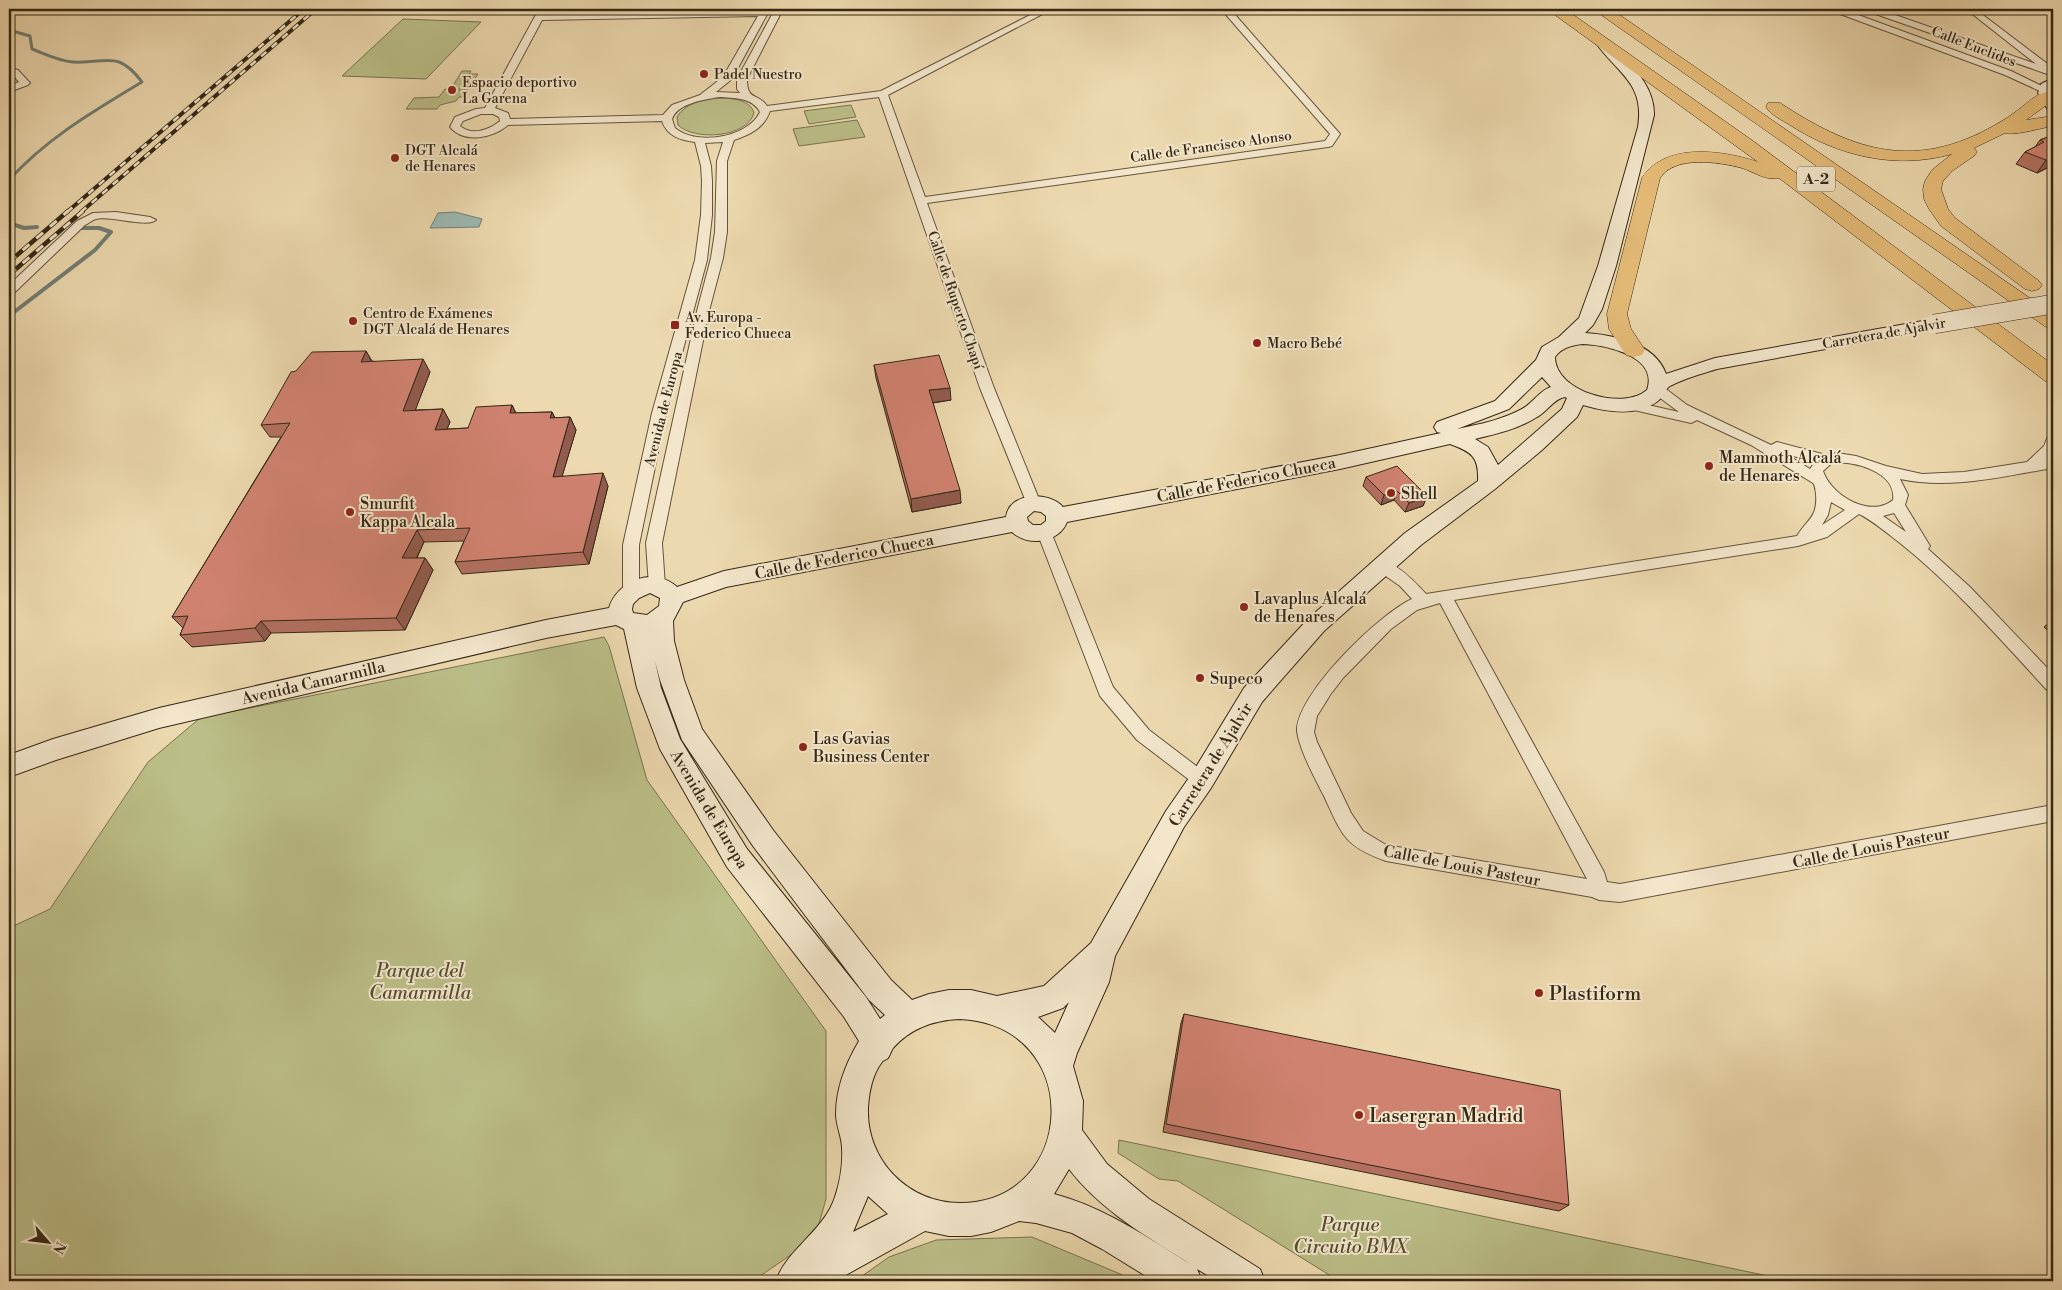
<svg xmlns="http://www.w3.org/2000/svg" width="2062" height="1290" font-family="'Libre Bodoni',serif">
	<style>
		.green { fill: #bbbe88; stroke: #78734f }
		.water { fill: #9ab9b2; stroke: #727f74 }
		.lines { fill: none; stroke-linecap: round; stroke-linejoin: round }
		.stream-far1 { stroke: #727f74; stroke-width: 3 }
		.stream { stroke: #727f74; stroke-width: 4 }
		.street-casing { stroke: #63543c; stroke-width: 2 }
		.secondary-casing { stroke: #352816; stroke-width: 2 }
		.highway-casing { stroke: #352816; stroke-width: 1 }
		.street { fill: #f3e6cb; fill-rule: evenodd }
		.secondary { fill: #f3e6cb; fill-rule: evenodd }
		.highway { fill: #e6bc78; fill-rule: evenodd }
		.rail-far1-casing { stroke: #352816; stroke-width: 4 }
		.rail-casing { stroke: #352816; stroke-width: 4.5 }
		.rail-far1 { stroke: #f3e6cb; stroke-width: 2.5; stroke-dasharray: 7; stroke-linecap: butt }
		.rail { stroke: #f3e6cb; stroke-width: 3; stroke-dasharray: 9; stroke-linecap: butt }
		.secondary-bridge-casing { stroke: #352816; stroke-width: 20; stroke-linecap: butt }
		.secondary-bridge { stroke: #f3e6cb; stroke-width: 19 }
		.wall { fill: #b37060; stroke: #352816 }
		.shaded-wall { fill: #925b4e; stroke: #352816 }
		.building { fill: #d08270; stroke: #352816 }
		.poi-dot { fill: #8f2418; stroke: #f3e6cb; stroke-width: 2 }
		.labels { text-anchor: middle; stroke-width: 4; stroke-linejoin: round; paint-order: stroke }
		.far-street-label { font-size: 14px; fill: #352816; stroke: #f3e6cb }
		.far-poi-label { font-size: 14px; fill: #352816; stroke: #f3e6cb; text-anchor: start }
		.shield { fill: #f3e6cb; stroke: #6e614c; stroke-width: 1 }
		.shield-label { font-size: 15px; font-weight: bold; fill: #352816 }
		.poi-label { font-size: 16px; fill: #352816; stroke: #f3e6cb; text-anchor: start }
		.street-label { font-size: 16px; fill: #352816; stroke: #f3e6cb }
		.near-park-label { font-size: 19px; font-style: italic; fill: #564e32; stroke: #f3e6cb }
		.near-poi-label { font-size: 19px; fill: #352816; stroke: #f3e6cb; text-anchor: start }
	</style>
	<rect width="100%" height="100%" fill="#edd9af"/>
	<filter id="stains"><feTurbulence type="fractalNoise" baseFrequency=".004" numOctaves="4"/><feColorMatrix values="0 0 0 0 .2 0 0 0 0 .09 0 0 0 0 .02 0 0 0 .5 -.17"/></filter>
	<radialGradient id="worn" r=".72"><stop offset=".6" stop-color="#630" stop-opacity="0"/><stop offset="1" stop-color="#630" stop-opacity=".3"/></radialGradient>
	<!-- green -->
	<path class="green" d="M403 19 481 22 426 79 342 76Z
		M462 71H471L469 74H478L474 80H465L459 90H468L464 97H459L456 101 440 105 437 109H406L414 98 439 97 445 89H451Z
		M718 98C731 98 750 99 754 113 747 138 694 141 678 125L677 117C685 103 703 100 718 98Z
		M851 105 856 117 809 124 804 111Z
		M857 120 865 137 799 146 793 129Z
		M604 637 609 646 647 780 826 1031V1199L815 1238 753 1281H9V928L50 909 148 762 200 718Z
		M1119 1140 1792 1281H1339L1178 1181 1159 1179 1118 1153Z
		M1032 1237 1137 1281H855L889 1257 936 1240Z"/>
	<!-- water -->
	<path class="water" d="M455 212 482 219 479 227 430 228 438 213Z"/>
	<g class="lines">
		<!-- stream-far1 -->
		<path class="stream-far1" d="M9 30 30 36 32 49C45 54 59 61 73 62 107 64 117 49 142 82 94 111 47 138 9 180"/>
		<!-- stream -->
		<path class="stream" d="M9 223 24 228 37 227
			M9 316 95 250 111 232 99 228H81"/>
		<defs>
			<path id="street" d="M539 9H547L545 14 770 9 732 79 716 92 740 93 737 89V79L775 9H783L747 79C747 102 758 92 767 106L881 91 1042 9H1052L888 95 925 197 1325 141 1330 134 1221 9H1230L1340 134 1332 146 1328 147 927 203 994 388 1041 504 1039 508H1029L1027 504 980 388 879 97 770 111C764 128 750 135 734 140L727 161V232L723 258 709 311 662 543 665 586 662 590 657 592 652 590 649 586 646 543 697 311 711 258 715 232 717 161 723 142 705 143 711 166 712 181V215L707 260 666 413 639 545V592L637 596 631 598 625 596 623 592V545L652 413 695 260 701 215 702 181 701 166 695 142C680 140 667 136 662 121L508 125C493 138 464 144 450 127L455 117 476 109 485 108ZM758 16 723 77 700 95 672 105 663 115 510 119 508 113 495 108 542 20ZM719 97C734 98 752 97 760 112 748 138 696 146 675 128L672 119C678 103 703 100 719 97ZM481 114H493L499 117 500 121C489 130 472 136 460 126L463 121Z
				M1831 9H1842L2011 71 2050 90 2048 92H2042L2005 75 1832 11Z
				M1866 9H1878L2036 64 1966 9H1975L2049 65 2050 69 2053 70V76L1867 11Z
				M9 68 18 70 30 83 28 85 9 92V86L19 82 12 74H9Z
				M116 212 150 217 156 220C147 228 110 215 96 219 92 220 88 224 85 225L13 294 9 295V285L77 221 93 213Z
				M1657 385 1662 386 1687 405 1771 445 1777 442 1826 455 1837 453 1856 456 1886 466 1922 474 1964 472 2027 462 2044 446 2048 436 2053 435V454L2048 459 2053 458V468C2004 476 1950 490 1900 479L1908 495 1905 505 1930 546 1928 549 1970 587 2053 674V692L2047 690C2000 639 1954 586 1900 543 1887 533 1873 521 1859 514L1827 537 1798 546 1454 600 1604 872 1607 882 1620 884 2053 805V821L1620 902 1599 900 1592 897 1386 861C1344 846 1342 835 1324 796 1316 781 1297 745 1297 729 1299 692 1379 614 1412 599L1400 586 1377 570 1374 566 1377 562C1392 557 1416 583 1426 594L1797 536C1807 519 1818 518 1816 494 1815 489 1816 487 1813 483L1751 445 1697 420 1691 423 1625 408 1623 405 1625 402 1630 401 1679 412 1652 392 1650 389 1652 386ZM1786 454 1815 462 1810 469ZM1832 463C1853 460 1897 472 1893 500 1870 519 1831 495 1823 471ZM1831 502 1845 510 1822 525 1828 515ZM1894 513 1906 532 1883 516ZM1440 603 1587 879 1386 845 1363 831 1351 813 1317 742 1314 732 1317 716 1330 695 1343 678 1391 629 1417 610Z
				M1044 527 1049 528 1051 532 1113 687 1149 730 1208 775 1211 780 1208 785 1202 788 1196 785 1137 740 1100 696 1037 532 1039 528Z"/>
			<path id="secondary" d="M1603 39 1608 40C1627 61 1655 84 1654 115L1616 266 1602 309 1593 325 1585 333C1614 335 1655 343 1666 374L1715 358 1934 319 1940 320 1943 324 1940 328 1934 329 1717 369C1701 374 1685 378 1670 386 1665 389 1663 397 1658 401 1637 417 1607 412 1583 405L1577 417 1542 450 1495 489 1421 545 1324 631 1262 702 1211 788 1184 827 1115 956 1109 982 1077 1053 1073 1066 1083 1101 1082 1130 1107 1164 1149 1199 1260 1269 1265 1281H1217L1197 1269 1202 1281H1154L1102 1249 1072 1233 1036 1223 1019 1221 991 1232 971 1236H949L925 1231 835 1281H776C787 1249 824 1231 835 1197 840 1182 843 1163 842 1148 842 1137 836 1126 836 1114 836 1088 846 1063 859 1041L844 1017 727 867 660 749 637 688 624 629 616 625 546 638 159 728 56 760 9 777V755L53 739 159 708 546 620 609 608C617 581 654 566 677 587L724 571 1006 517C1009 492 1049 491 1063 507L1340 455 1441 433 1437 432 1434 427 1437 422 1495 401 1536 360 1542 347 1559 337 1579 318 1598 266 1638 127C1645 83 1618 74 1596 43ZM1583 344C1606 345 1659 356 1647 390 1623 411 1555 392 1555 357 1561 348 1572 345 1583 344ZM1542 377 1551 387C1540 390 1533 403 1522 409 1502 420 1480 424 1457 429L1509 409ZM1565 397 1567 398 1562 409 1498 465 1488 447 1475 439C1497 434 1518 429 1537 417 1547 412 1553 399 1565 397ZM1450 444C1472 452 1479 457 1478 481L1405 533 1308 619 1244 688 1193 772 1166 811 1091 943 1044 986 997 996 971 990H949L929 994 912 1000 891 980 773 830 702 729 684 680 674 641 673 621 683 602 726 587 1012 532C1028 547 1059 543 1067 522L1340 469ZM1034 511 1041 512 1046 516V521L1041 525H1033L1028 521 1027 517ZM650 593 660 598 659 606 647 615 633 613 632 609 633 604 639 598ZM655 661 660 680 682 740 753 846 869 1000 885 1015 880 1019 866 997 747 849 680 739 661 688ZM1069 1002 1055 1033 1038 1017 1063 1008ZM960 1019C1086 1025 1078 1203 960 1203 908 1203 866 1160 868 1108 869 1092 872 1075 882 1062 883 1060 886 1060 888 1058 890 1055 891 1051 893 1048 911 1028 934 1020 960 1019ZM1069 1169C1101 1211 1148 1237 1192 1265 1148 1238 1104 1207 1054 1194ZM868 1196 888 1214 853 1232Z
				M2053 78V111L2048 110 2038 93 2041 84Z"/>
			<path id="highway" d="M1549 9H1565L1753 141 2053 365V383L2045 381 1779 178C1766 181 1754 172 1742 168 1719 162 1675 155 1660 178L1627 314 1631 329 1645 350 1642 355 1634 357 1626 355 1609 329 1607 314 1642 178C1665 142 1722 150 1758 162L1551 12Z
				M1595 9H1611L2053 314V329L2046 327 1597 12Z
				M2046 92 2052 93V101L2026 120 2053 116V126C2041 128 2014 136 2005 133L1974 148 1977 152 1974 156 1952 171 1943 181 1941 189 1948 209 1955 218 2039 281 2042 285 2039 289 2032 291 2025 289 1941 226 1929 209 1924 199 1923 189 1925 181 1932 170 1952 154C1896 170 1838 156 1790 125 1782 120 1771 115 1766 107L1768 103H1780C1849 148 1909 171 1988 129 1997 124 2006 119 2014 113 2024 106 2034 95 2046 92Z"/>
		</defs>
		<!-- street casing -->
		<use href="#street" class="street-casing"/>
		<!-- secondary casing -->
		<use href="#secondary" class="secondary-casing"/>
		<!-- highway casing -->
		<use href="#highway" class="highway-casing"/>
		<!-- street -->
		<use href="#street" class="street"/>
		<!-- secondary -->
		<use href="#secondary" class="secondary"/>
		<!-- highway -->
		<use href="#highway" class="highway"/>
		<defs>
			<path id="rail-far1" d="M67 212 304 9
				M81 212 316 9"/>
			<path id="rail" d="M9 262 68 211
				M9 275 83 211"/>
		</defs>
		<!-- rail-far1 casing -->
		<use href="#rail-far1" class="rail-far1-casing"/>
		<!-- rail casing -->
		<use href="#rail" class="rail-casing"/>
		<!-- rail-far1 -->
		<use href="#rail-far1" class="rail-far1"/>
		<!-- rail -->
		<use href="#rail" class="rail"/>
		<defs>
			<path id="secondary-bridge" d="M1934 324 2053 304"/>
		</defs>
		<!-- secondary-bridge casing -->
		<use href="#secondary-bridge" class="secondary-bridge-casing"/>
		<!-- secondary-bridge -->
		<use href="#secondary-bridge" class="secondary-bridge"/>
	</g>
	<!-- wall -->
	<path class="wall" d="M2053 135V165L2037 173 2016 164 2025 152 2035 147 2040 140Z
		M366 351 372 361 430 372 415 410 443 409 450 422 447 429 468 428 512 405 516 413 552 412 555 418 570 417 576 430 562 476 608 486 589 564 462 574 455 562 464 541 424 542 417 558H425L433 570 405 630 271 633 265 641 192 647 180 635 183 628 172 617 281 437H270L261 425Z
		M874 365 951 400 933 403 961 503 912 512 876 378Z
		M1366 477 1427 496 1423 506 1405 512 1394 500 1381 505 1363 486Z
		M2053 619V636L2044 627Z
		M1184 1014 1569 1205 1559 1211 1163 1132 1181 1023Z"/>
	<!-- shaded-wall -->
	<path class="shaded-wall" d="M2053 157V165L2037 173 2046 160Z
		M366 351 373 364 361 362Z
		M423 359 430 372 410 424 403 411Z
		M950 388 951 400 930 403 929 390Z
		M512 405 518 418 510 413Z
		M443 409 450 422 441 443 435 430Z
		M552 412 558 425 550 418Z
		M570 417 576 430 558 490 553 477Z
		M603 473 608 486 589 564 583 552Z
		M960 490 961 503 912 512 911 499Z
		M1397 491 1394 500 1381 505 1384 495Z
		M1427 496 1423 506 1405 512 1409 503Z
		M417 530 424 542 410 571 402 558Z
		M425 558 433 570 405 630 396 618Z
		M261 621 271 633 265 641 255 628Z"/>
	<!-- building -->
	<path class="building" d="M2053 135V157L2046 160 2025 152 2044 142 2040 140Z
		M366 351 361 362 423 359 403 411 443 409 435 430 468 428 476 407 512 405 510 413 552 412 550 418 570 417 553 477 603 473 583 552 455 562 470 528 417 530 402 558H425L396 618 261 621 255 628 180 635 188 616 172 617 290 423 261 425 291 372 296 371 312 352Z
		M939 355 950 388 929 390 960 490 911 499 874 365Z
		M1397 466 1427 496 1409 503 1397 491 1384 495 1366 477Z
		M1184 1014 1560 1090 1569 1205 1166 1124Z"/>
	<!-- markers -->
	<g class="poi-dot">
		<circle cx="704" cy="74" r="5"/>
		<circle cx="452" cy="90" r="5"/>
		<circle cx="395" cy="158" r="5"/>
		<circle cx="353" cy="321" r="5"/>
		<rect x="670" y="320" width="10" height="10" rx="2.5"/>
		<circle cx="1257" cy="343" r="5"/>
		<circle cx="1709" cy="466" r="5"/>
		<circle cx="1391" cy="493" r="5"/>
		<circle cx="350" cy="512" r="5"/>
		<circle cx="1244" cy="607" r="5"/>
		<circle cx="1200" cy="678" r="5"/>
		<circle cx="803" cy="747" r="5"/>
		<circle cx="1539" cy="993" r="5"/>
		<circle cx="1359" cy="1115" r="5"/>
	</g>
	<g class="labels">
		<!-- far-street labels -->
		<g class="far-street-label">
			<text transform="translate(1974 46) rotate(21)" y="5">Calle Euclides</text>
			<text transform="translate(1211 146) rotate(-8)" y="5">Calle de Francisco Alonso</text>
			<text transform="translate(956 300) rotate(71)" y="5">Calle de Ruperto Chapí</text>
			<text transform="translate(1884 333) rotate(-10)" y="5">Carretera de Ajalvir</text>
			<text transform="translate(663 409) rotate(-76)" y="5">Avenida de Europa</text>
		</g>
		<!-- far-poi labels -->
		<g class="far-poi-label">
			<text x="714" y="79">Padel Nuestro</text>
			<text x="462" y="87">Espacio deportivo<tspan x="462" dy="16">La Garena</tspan></text>
			<text x="405" y="155">DGT Alcalá<tspan x="405" dy="16">de Henares</tspan></text>
			<text x="363" y="318">Centro de Exámenes<tspan x="363" dy="16">DGT Alcalá de Henares</tspan></text>
			<text x="685" y="322">Av. Europa -<tspan x="685" dy="16">Federico Chueca</tspan></text>
			<text x="1267" y="348">Macro Bebé</text>
		</g>
		<!-- shield labels -->
		<rect class="shield" x="1797" y="166.5" width="38" height="25" rx="4"/>
		<g class="shield-label">
			<text x="1816" y="184">A-2</text>
		</g>
		<!-- poi labels -->
		<g class="poi-label">
			<text x="1719" y="463">Mammoth Alcalá<tspan x="1719" dy="18">de Henares</tspan></text>
			<text x="1401" y="499">Shell</text>
			<text x="360" y="509">Smurfit<tspan x="360" dy="18">Kappa Alcala</tspan></text>
			<text x="1254" y="604">Lavaplus Alcalá<tspan x="1254" dy="18">de Henares</tspan></text>
			<text x="1210" y="684">Supeco</text>
			<text x="813" y="744">Las Gavias<tspan x="813" dy="18">Business Center</tspan></text>
		</g>
		<!-- street labels -->
		<g class="street-label">
			<text transform="translate(1246 479) rotate(-11)" y="6">Calle de Federico Chueca</text>
			<text transform="translate(844 556) rotate(-11)" y="6">Calle de Federico Chueca</text>
			<text transform="translate(313 682) rotate(-13)" y="6">Avenida Camarmilla</text>
			<text transform="translate(1210 764) rotate(-58)" y="6">Carretera de Ajalvir</text>
			<text transform="translate(710 809) rotate(59)" y="6">Avenida de Europa</text>
			<text transform="translate(1871 847) rotate(-11)" y="6">Calle de Louis Pasteur</text>
			<text transform="translate(1462 865) rotate(11)" y="6">Calle de Louis Pasteur</text>
		</g>
		<!-- near-park labels -->
		<g class="near-park-label">
			<text x="420" y="977">Parque del<tspan x="420" dy="22">Camarmilla</tspan></text>
			<text x="1350" y="1231">Parque<tspan x="1350" dy="22">Circuito BMX</tspan></text>
		</g>
		<!-- near-poi labels -->
		<g class="near-poi-label">
			<text x="1549" y="1000">Plastiform</text>
			<text x="1369" y="1122">Lasergran Madrid</text>
		</g>
	</g>
	<!-- margin -->
	<rect width="2062" height="1290" fill="none" stroke="#edd9af" stroke-width="30"/>
	<rect x="10" y="10" width="2042" height="1270" fill="none" stroke="#352816" stroke-width="2.5"/>
	<rect x="15" y="15" width="2032" height="1260" fill="none" stroke="#352816"/>
	<!-- north arrow -->
	<g transform="translate(48 1242) rotate(118)" stroke="#f3e6cb" stroke-width="4" paint-order="stroke">
	<path d="M0-4L9 19L0 12L-9 19Z" fill="#352816"/>
	<text y="-8" font-size="14" font-weight="bold" text-anchor="middle" fill="#352816">N</text>
	</g>
	<rect width="100%" height="100%" filter="url(#stains)"/>
	<rect width="100%" height="100%" fill="url(#worn)"/>
</svg>
